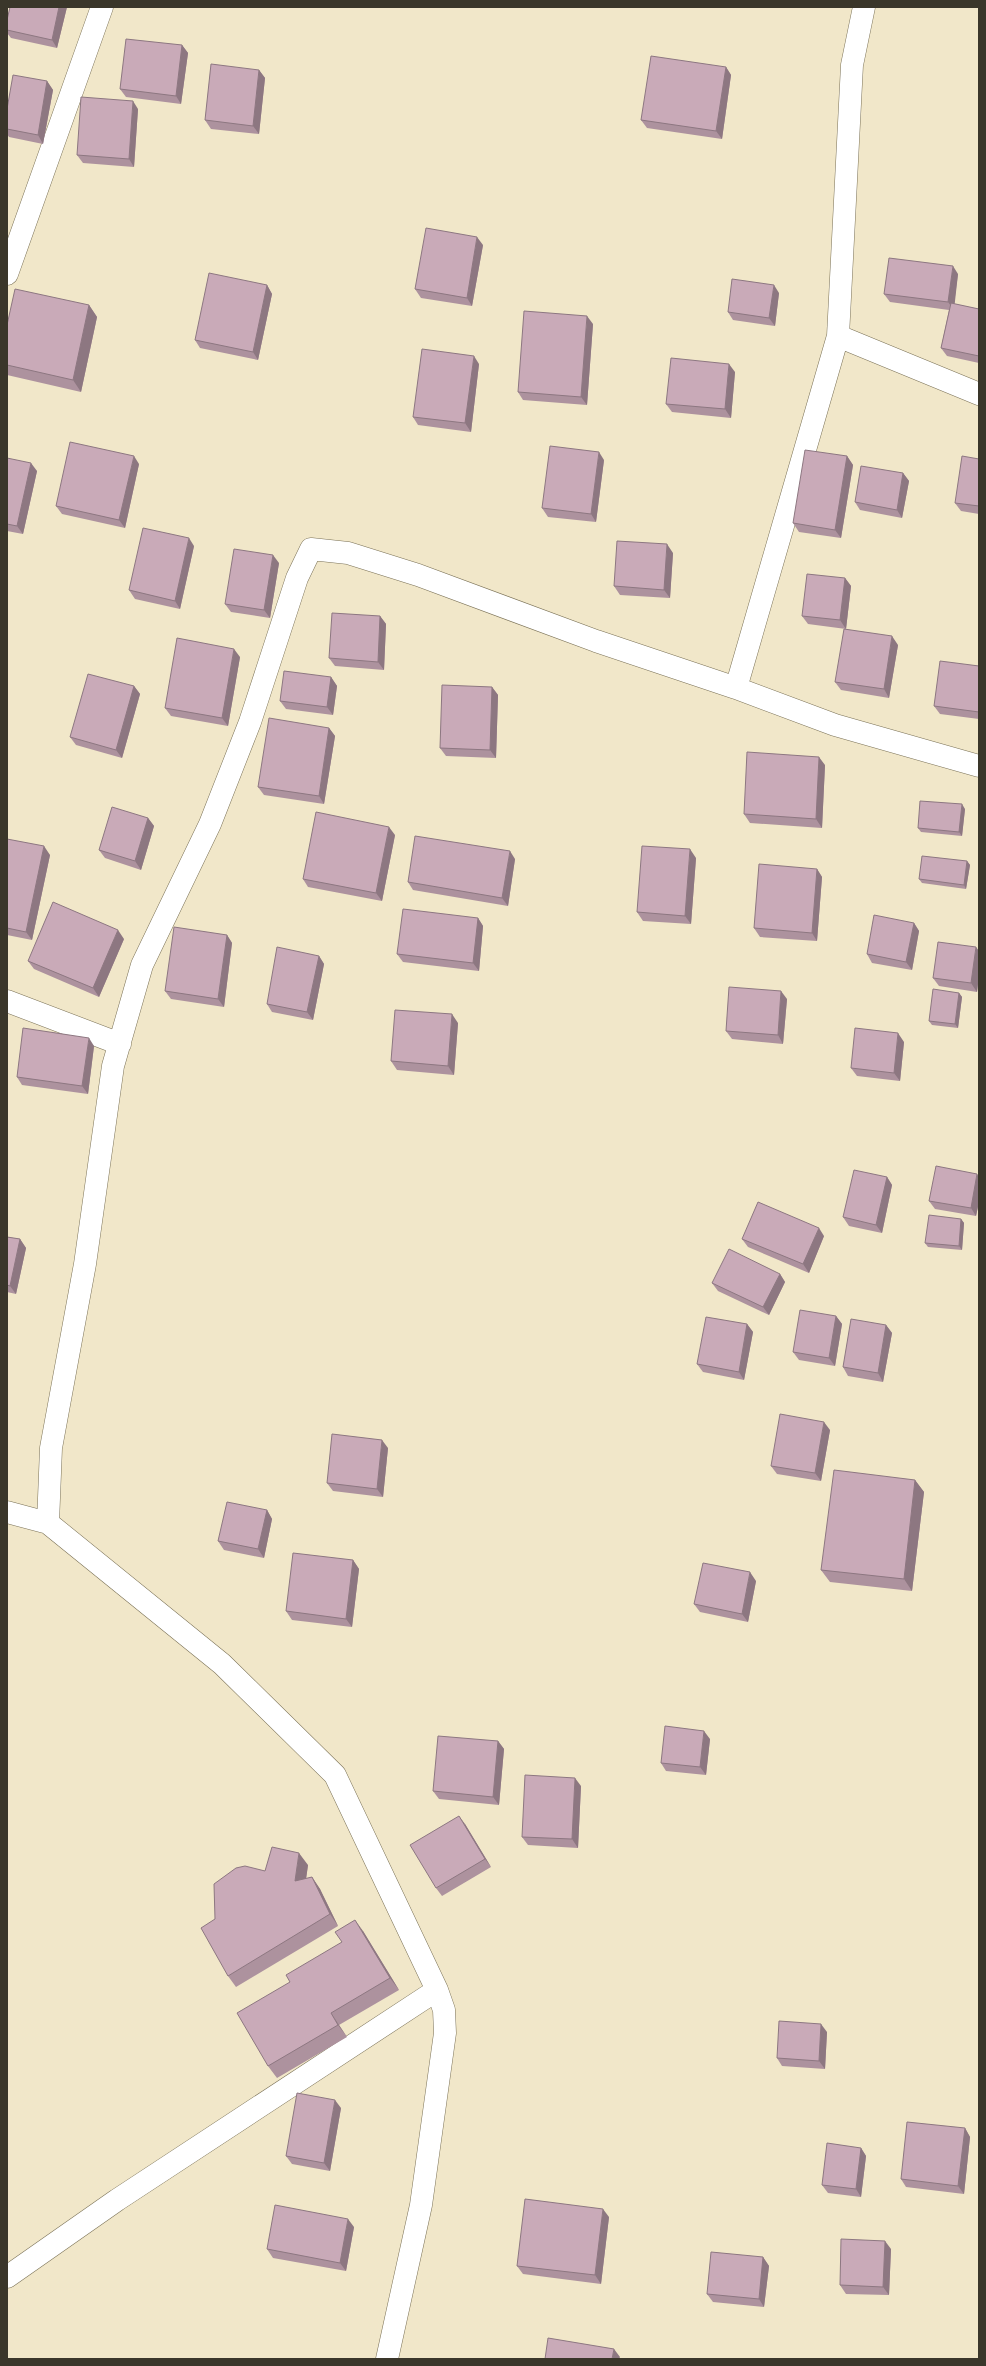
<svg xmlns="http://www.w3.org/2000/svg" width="986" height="2366" font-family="'Fira Sans',sans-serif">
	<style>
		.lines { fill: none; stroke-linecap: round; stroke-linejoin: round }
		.minor-casing { stroke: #7b7257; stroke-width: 23 }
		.minor { stroke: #fff; stroke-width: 22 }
		.wall { fill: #ad929e }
		.shaded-wall { fill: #8d7781 }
		.building { fill: #c9aab8; stroke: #8d7781 }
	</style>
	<rect width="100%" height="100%" fill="#f1e7c9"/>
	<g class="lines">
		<defs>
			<path id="minor" d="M7 274 102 7
				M838 336 979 394
				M736 688 838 336 852 65 864 7
				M7 1001 120 1044
				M7 1512 48 1523 222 1664 335 1775 437 1990 444 2010 445 2033 421 2205 387 2359
				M48 1523 51 1448 85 1264 113 1066 142 965 210 824 250 722 297 578 311 549 348 553 418 575 596 641 736 688 835 725 979 766
				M7 2277 117 2200 437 1990"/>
		</defs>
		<!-- minor casing -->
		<use href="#minor" class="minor-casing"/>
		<!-- minor -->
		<use href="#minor" class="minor"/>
	</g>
	<!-- wall -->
	<path class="wall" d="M10 7H67L57 48 11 38 7 33V20Z
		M182 45 188 53 181 104 126 97 120 89Z
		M726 67 731 75 722 139 647 128 641 120Z
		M259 70 265 78 259 134 211 129 205 120Z
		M47 81 53 90 43 144 9 137 7 134V109Z
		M138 109 134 167 83 163 77 155Z
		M483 245 472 306 421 298 415 289Z
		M958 274 954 304 979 309V363L947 356 941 348 949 310 890 302 884 294Z
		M267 285 272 294 258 360 200 348 195 340Z
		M779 293 775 326 733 320 728 312Z
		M89 305 97 317 81 392 7 375V325Z
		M593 324 587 405 523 400 518 392Z
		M479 364 471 432 418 425 413 417Z
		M735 372 731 418 672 412 666 404Z
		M847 456 853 465 841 538 799 532 793 523Z
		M7 458 37 471 23 534 7 531Z
		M979 459V514L961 511 955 503Z
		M604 460 596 522 548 517 542 508Z
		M139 464 125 528 62 514 56 506Z
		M903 473 909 481 902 518 860 510 855 502Z
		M194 546 180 609 135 599 129 590Z
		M673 553 670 598 620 595 614 586Z
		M279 563 270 618 231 612 225 604Z
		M845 578 851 586 846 629 808 624 802 616Z
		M380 616 386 624 384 670 335 666 329 658Z
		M898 645 889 698 841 690 835 682Z
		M240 657 228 726 171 716 165 708Z
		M979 666V719L940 714 934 706Z
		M331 677 337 686 333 715 286 709 280 701Z
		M134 686 140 694 122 758 76 745 70 737Z
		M492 687 498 695 496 758 446 756 440 748Z
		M329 728 335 736 324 804 264 795 258 787Z
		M825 765 822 828 750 823 744 814Z
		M965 809 962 836 921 832 918 828Z
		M148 818 154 826 141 870 105 858 99 850Z
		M395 835 382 901 308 887 303 879Z
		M7 839 50 855 32 940 7 935Z
		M696 858 691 924 643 921 637 912Z
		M515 859 508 906 413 890 408 882Z
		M967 861 970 865 966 889 922 883 919 879Z
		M817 869 822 877 817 941 760 937 754 928Z
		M478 918 483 926 479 971 403 962 397 954Z
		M914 923 919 931 912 970 872 963 867 954Z
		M227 935 232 943 224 1007 171 999 165 991Z
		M124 939 99 997 34 969 28 961Z
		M979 951V976L977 992 939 986 933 978Z
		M319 956 324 964 313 1020 272 1012 267 1004Z
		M959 993 962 997 958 1028 932 1025 929 1021Z
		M787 999 783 1044 732 1039 726 1031Z
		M458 1023 454 1075 397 1070 391 1061Z
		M904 1042 900 1081 857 1076 851 1068Z
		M94 1046 88 1094 22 1085 17 1077Z
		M887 1177 892 1185 882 1233 849 1226 843 1217Z
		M979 1177V1202L976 1216 935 1209 929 1201Z
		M961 1219 964 1223 962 1250 928 1247 925 1243Z
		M824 1236 809 1273 748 1247 742 1239Z
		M7 1237 20 1239 26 1248 16 1294 7 1292Z
		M780 1274 785 1282 769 1315 718 1291 712 1283Z
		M836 1316 842 1324 835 1366 799 1360 793 1352Z
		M747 1324 753 1332 744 1380 703 1372 697 1364Z
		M886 1325 892 1333 883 1382 848 1376 843 1367Z
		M830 1430 821 1481 777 1474 771 1466Z
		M388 1448 383 1497 333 1491 327 1483Z
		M915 1480 924 1492 912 1591 830 1582 821 1570Z
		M267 1510 272 1519 264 1558 224 1550 218 1541Z
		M353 1560 359 1569 352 1627 292 1620 286 1611Z
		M756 1581 748 1622 700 1612 694 1604Z
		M710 1739 706 1775 666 1771 661 1763Z
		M498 1741 504 1749 499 1805 439 1799 433 1791Z
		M581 1786 578 1848 528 1845 522 1837Z
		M465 1824 491 1867 442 1896 436 1888Z
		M308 1865 306 1879 312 1877 320 1889 338 1926 236 1987 228 1976 215 1919 265 1871Z
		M363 1931 399 1990 339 2025 347 2037 277 2078 268 2066 290 1982Z
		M827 2032 825 2069 782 2066 777 2058Z
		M341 2108 330 2171 292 2164 286 2156Z
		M965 2128 970 2137 964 2194 906 2187 901 2179Z
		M861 2148 866 2156 861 2197 828 2193 822 2185Z
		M609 2217 601 2284 523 2274 517 2266Z
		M354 2227 346 2271 273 2258 267 2249Z
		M891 2249 889 2295 846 2294 840 2285Z
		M763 2257 769 2266 764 2307 713 2302 707 2294Z"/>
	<!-- shaded-wall -->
	<path class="shaded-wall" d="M59 7H67L57 48 52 40Z
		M7 38H8L7 73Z
		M182 45 188 53 181 104 176 96Z
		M726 67 731 75 722 139 716 131Z
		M259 70 265 78 259 134 253 126Z
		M47 81 53 90 43 144 38 135Z
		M133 101 138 109 134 167 129 159Z
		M477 237 483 245 472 306 467 298Z
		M953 266 958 274 954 310 948 302Z
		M267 285 272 294 258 360 253 352Z
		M774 285 779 293 775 326 769 318Z
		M89 305 97 317 81 392 73 380Z
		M587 316 593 324 587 405 581 397Z
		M474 356 479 364 471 432 465 423Z
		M729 364 735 372 731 418 725 409Z
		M599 452 604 460 596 522 591 514Z
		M134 456 139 464 125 528 119 520Z
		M847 456 853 465 841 538 835 530Z
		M31 463 37 471 23 534 17 526Z
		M903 473 909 481 902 518 897 510Z
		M189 538 194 546 180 609 175 601Z
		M667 544 673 553 670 598 664 590Z
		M273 555 279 563 270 618 264 610Z
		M845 578 851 586 846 629 840 620Z
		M380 616 386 624 384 670 378 662Z
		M892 636 898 645 889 698 884 689Z
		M234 649 240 657 228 726 222 718Z
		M331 677 337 686 333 715 327 707Z
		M134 686 140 694 122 758 116 750Z
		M492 687 498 695 496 758 490 750Z
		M329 728 335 736 324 804 319 796Z
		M819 757 825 765 822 828 816 819Z
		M962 804 965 809 962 836 959 832Z
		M148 818 154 826 141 870 135 861Z
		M389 827 395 835 382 901 376 893Z
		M44 846 50 855 32 940 26 932Z
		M690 849 696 858 691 924 685 916Z
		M510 851 515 859 508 906 502 898Z
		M967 861 970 865 966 889 964 885Z
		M817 869 822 877 817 941 812 933Z
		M478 918 483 926 479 971 473 963Z
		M914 923 919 931 912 970 906 962Z
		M118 930 124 939 99 997 93 988Z
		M227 935 232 943 224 1007 218 999Z
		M976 947 979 951V976L977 992 971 983Z
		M319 956 324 964 313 1020 307 1012Z
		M781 991 787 999 783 1044 778 1035Z
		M959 993 962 997 958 1028 955 1024Z
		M452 1014 458 1023 454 1075 448 1066Z
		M898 1033 904 1042 900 1081 894 1073Z
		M89 1038 94 1046 88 1094 82 1086Z
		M977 1174 979 1177V1202L976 1216 971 1208Z
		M887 1177 892 1185 882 1233 876 1225Z
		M961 1219 964 1223 962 1250 959 1246Z
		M819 1228 824 1236 809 1273 803 1264Z
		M20 1239 26 1248 16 1294 10 1286Z
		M780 1274 785 1282 769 1315 763 1307Z
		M836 1316 842 1324 835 1366 829 1358Z
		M747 1324 753 1332 744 1380 739 1372Z
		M886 1325 892 1333 883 1382 878 1373Z
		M824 1422 830 1430 821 1481 815 1473Z
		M382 1440 388 1448 383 1497 377 1489Z
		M915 1480 924 1492 912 1591 904 1579Z
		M267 1510 272 1519 264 1558 258 1549Z
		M353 1560 359 1569 352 1627 346 1619Z
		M750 1572 756 1581 748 1622 742 1614Z
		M704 1731 710 1739 706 1775 700 1767Z
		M498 1741 504 1749 499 1805 493 1797Z
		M575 1778 581 1786 578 1848 572 1839Z
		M459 1816 465 1824 491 1867 485 1859Z
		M299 1853 308 1865 304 1893 295 1881Z
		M312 1877 320 1889 338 1926 330 1914Z
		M355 1920 363 1931 399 1990 390 1978Z
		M331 2013 347 2037 338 2025Z
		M821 2024 827 2032 825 2069 819 2061Z
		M335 2100 341 2108 330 2171 324 2163Z
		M965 2128 970 2137 964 2194 958 2186Z
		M861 2148 866 2156 861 2197 856 2189Z
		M603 2209 609 2217 601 2284 595 2275Z
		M348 2219 354 2227 346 2271 340 2263Z
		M885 2241 891 2249 889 2295 883 2287Z
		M763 2257 769 2266 764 2307 759 2299Z
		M614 2349 620 2357 619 2359H612Z"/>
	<!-- building -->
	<path class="building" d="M10 7H59L52 40 7 30V20Z
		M126 39 182 45 176 96 120 89Z
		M651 56 726 67 716 131 641 120Z
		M211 64 259 70 253 126 205 120Z
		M13 75 47 81 38 135 7 129V109Z
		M81 97 133 101 129 159 77 155Z
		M426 228 477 237 467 298 415 289Z
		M889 258 953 266 948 302 884 294Z
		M209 273 267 285 253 352 195 340Z
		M732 279 774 285 769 318 728 312Z
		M15 289 89 305 73 380 7 365V325Z
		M951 303 979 309V356L941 348Z
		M524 311 587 316 581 397 518 392Z
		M422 349 474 356 465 423 413 417Z
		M671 358 729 364 725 409 666 404Z
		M70 442 134 456 119 520 56 506Z
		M550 446 599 452 591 514 542 508Z
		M805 450 847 456 835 530 793 523Z
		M962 456 979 459V506L955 503Z
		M7 458 31 463 17 526 7 524Z
		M861 466 903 473 897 510 855 502Z
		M143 528 189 538 175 601 129 590Z
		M617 541 667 544 664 590 614 586Z
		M234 549 273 555 264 610 225 604Z
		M807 574 845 578 840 620 802 616Z
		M332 613 380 616 378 662 329 658Z
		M844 629 892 636 884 689 835 682Z
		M177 638 234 649 222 718 165 708Z
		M940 661 979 666V712L934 706Z
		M284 671 331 677 327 707 280 701Z
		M88 674 134 686 116 750 70 737Z
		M442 685 492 687 490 750 440 748Z
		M269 718 329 728 319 796 258 787Z
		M747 752 819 757 816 819 744 814Z
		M920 801 962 804 959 832 918 828Z
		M112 807 148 818 135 861 99 850Z
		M316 812 389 827 376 893 303 879Z
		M415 836 510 851 502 898 408 882Z
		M7 839 44 846 26 932 7 928Z
		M642 846 690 849 685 916 637 912Z
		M922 856 967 861 964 885 919 879Z
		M759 864 817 869 812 933 754 928Z
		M53 902 118 930 93 988 28 961Z
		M403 909 478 918 473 963 397 954Z
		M874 915 914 923 906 962 867 954Z
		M174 927 227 935 218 999 165 991Z
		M938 942 976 947 971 983 933 978Z
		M277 947 319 956 307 1012 267 1004Z
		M729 987 781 991 778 1035 726 1031Z
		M933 989 959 993 955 1024 929 1021Z
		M395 1010 452 1014 448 1066 391 1061Z
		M23 1028 89 1038 82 1086 17 1077Z
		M855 1028 898 1033 894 1073 851 1068Z
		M936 1166 977 1174 971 1208 929 1201Z
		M854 1170 887 1177 876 1225 843 1217Z
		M758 1202 819 1228 803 1264 742 1239Z
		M929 1215 961 1219 959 1246 925 1243Z
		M7 1237 20 1239 10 1286 7 1285Z
		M729 1249 780 1274 763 1307 712 1283Z
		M800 1310 836 1316 829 1358 793 1352Z
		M706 1317 747 1324 739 1372 697 1364Z
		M851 1319 886 1325 878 1373 843 1367Z
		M780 1414 824 1422 815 1473 771 1466Z
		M332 1434 382 1440 377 1489 327 1483Z
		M834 1470 915 1480 904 1579 821 1570Z
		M227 1502 267 1510 258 1549 218 1541Z
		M293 1553 353 1560 346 1619 286 1611Z
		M703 1563 750 1572 742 1614 694 1604Z
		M665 1726 704 1731 700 1767 661 1763Z
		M438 1736 498 1741 493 1797 433 1791Z
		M525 1775 575 1778 572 1839 522 1837Z
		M459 1816 485 1859 436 1888 410 1845Z
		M272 1847 299 1853 295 1881 312 1877 330 1914 228 1976 201 1928 215 1919 214 1884 236 1868 245 1866 265 1871Z
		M355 1920 390 1978 331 2013 338 2025 268 2066 237 2013 290 1982 286 1975 342 1942 335 1932Z
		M779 2021 821 2024 819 2061 777 2058Z
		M297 2093 335 2100 324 2163 286 2156Z
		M907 2122 965 2128 958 2186 901 2179Z
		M827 2143 861 2148 856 2189 822 2185Z
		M525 2199 603 2209 595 2275 517 2266Z
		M275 2205 348 2219 340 2263 267 2249Z
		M841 2239 885 2241 883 2287 840 2285Z
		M711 2252 763 2257 759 2299 707 2294Z
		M548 2338 614 2349 612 2359H545Z"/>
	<!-- border -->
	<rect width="986" height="2366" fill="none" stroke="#3a362a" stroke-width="16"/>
</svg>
